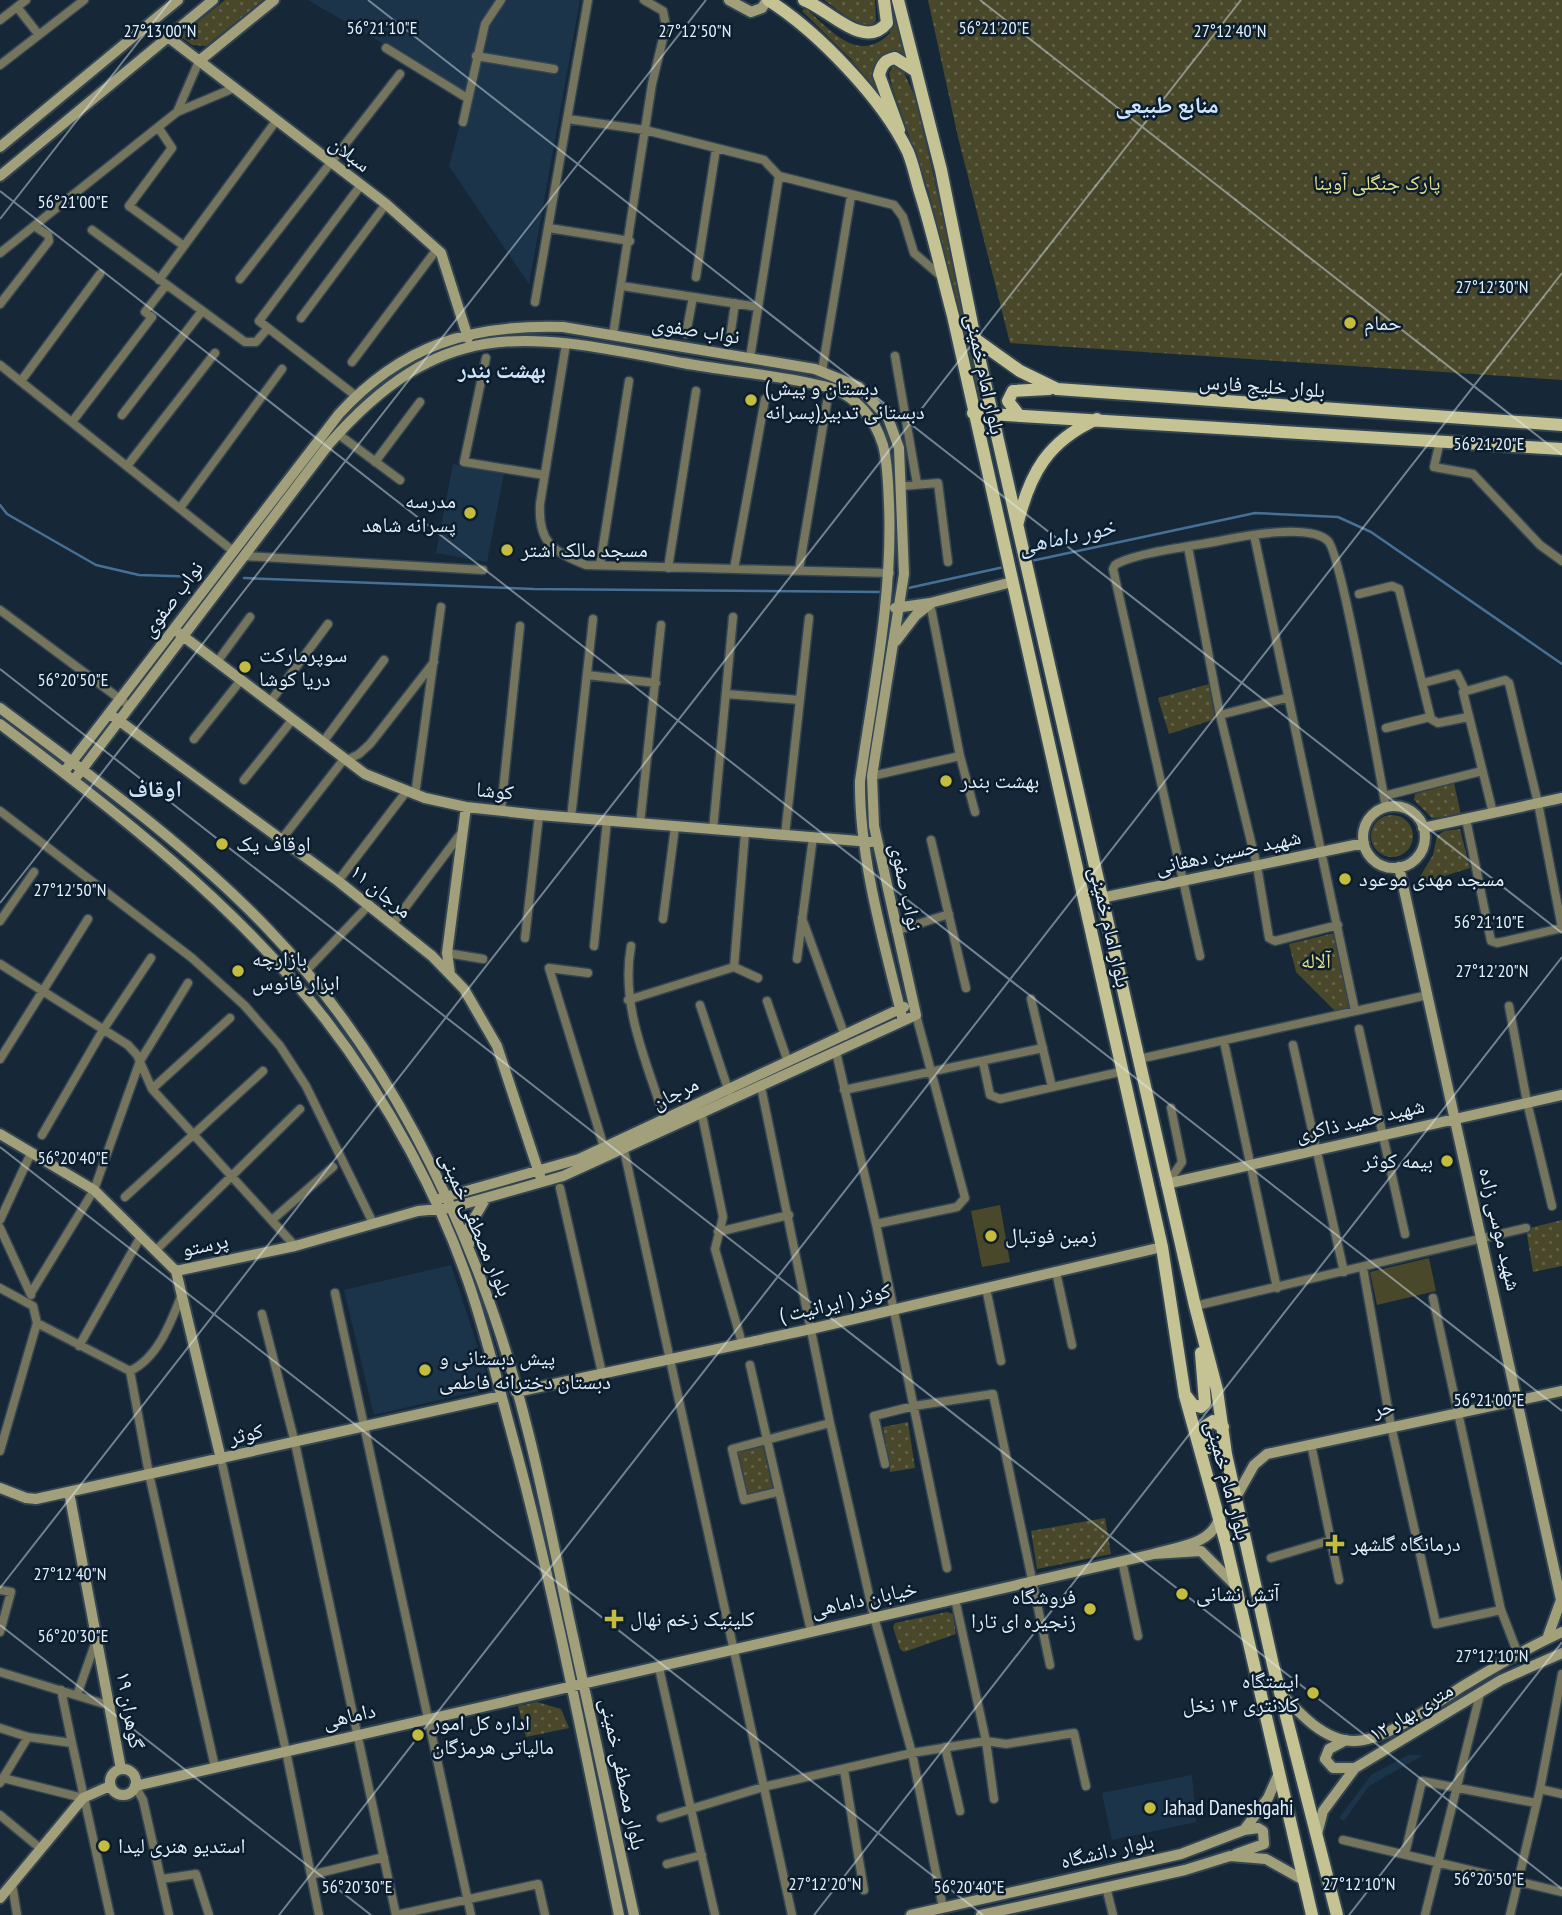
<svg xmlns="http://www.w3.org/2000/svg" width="1562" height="1915" font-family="'PT Sans Narrow','Noto Naskh Arabic',sans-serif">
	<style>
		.built { fill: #1c3449 }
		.grass { fill: url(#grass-dots) }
		.pitch { fill: #49482a }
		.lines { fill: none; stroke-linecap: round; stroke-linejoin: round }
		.stream { stroke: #467095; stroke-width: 2.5 }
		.street-casing { stroke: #334453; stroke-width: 11 }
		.secondary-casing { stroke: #334453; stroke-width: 14 }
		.primary-casing { stroke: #334453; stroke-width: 16 }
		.street { stroke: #75745d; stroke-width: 8 }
		.secondary { stroke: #a2a07b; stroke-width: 10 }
		.primary { stroke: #c5c393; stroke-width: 12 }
		.ticks { fill: none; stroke: #e3effa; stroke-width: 2; stroke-opacity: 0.45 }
		.poi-dot { fill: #c4bc3e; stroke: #0c1e2e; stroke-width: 2.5 }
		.labels { text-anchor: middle; stroke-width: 5; stroke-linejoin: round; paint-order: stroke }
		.street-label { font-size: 21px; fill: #e3effa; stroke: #0c1e2e }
		.park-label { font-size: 21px; fill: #e5e18d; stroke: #0c1e2e }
		.poi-label { font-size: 21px; fill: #e3effa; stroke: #0c1e2e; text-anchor: start }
		.neighbourhood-label { font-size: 23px; font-weight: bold; fill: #cde4fa; stroke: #0c1e2e }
		.water-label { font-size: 23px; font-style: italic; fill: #cde6fe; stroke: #0c1e2e }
		.ticks-label { font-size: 18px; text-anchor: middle; fill: #e3effa; stroke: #0c1e2e; stroke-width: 5; stroke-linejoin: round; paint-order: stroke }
	</style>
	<defs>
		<pattern id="grass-dots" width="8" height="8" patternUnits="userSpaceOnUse" patternTransform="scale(1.75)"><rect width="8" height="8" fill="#49482a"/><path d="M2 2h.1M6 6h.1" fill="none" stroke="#63634a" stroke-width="1.8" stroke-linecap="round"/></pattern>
	</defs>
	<rect width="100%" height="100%" fill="#162838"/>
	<!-- built -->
	<path class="built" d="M308 0H580L529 284 449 166 468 93Z
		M453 464 504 473 487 562 436 553Z
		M451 1265 491 1388 374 1415 344 1290Z
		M1408 1755H1423L1369 1786 1344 1821 1339 1818 1371 1775Z
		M1192 1775 1196 1822 1112 1840 1102 1793Z"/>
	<!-- grass -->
	<path class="grass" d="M225 0H263L206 46 192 45 180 36Z
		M824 0H875L876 21 868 28 858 25Z
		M891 0 905 56C887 46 870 65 875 84 876 90 880 96 882 101L851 59 802 11 805 8C831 30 858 65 890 33Z
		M928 0H1562V380L1010 343 958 137Z
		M894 65 901 66 916 99 986 406 980 405 929 193 892 87 889 73Z
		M1209 684 1215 719 1169 734 1158 698Z
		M1454 783 1461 815 1432 818 1414 800 1415 794Z
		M1371 836a21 21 0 1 1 42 0a21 21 0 1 1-42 0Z
		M1460 829 1470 868 1415 885 1433 855 1437 836 1444 831Z
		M1334 933 1351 1008 1335 1011 1296 972 1289 944Z
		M1562 1220V1266L1533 1272 1526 1229Z
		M908 1422 915 1468 890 1472 883 1427Z
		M763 1446 773 1490 746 1496 736 1452Z
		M1105 1518 1111 1554 1037 1569 1031 1531Z
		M947 1612 953 1614 956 1634 904 1652 900 1649 893 1627 895 1623Z
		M537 1702 561 1709 569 1728 526 1737 518 1706Z"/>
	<!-- pitch -->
	<path class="pitch" d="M1000 1205 1010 1262 982 1267 971 1211Z
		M1429 1258 1436 1291 1377 1305 1370 1272Z"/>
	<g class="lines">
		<!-- stream -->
		<path class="stream" d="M0 505 7 514 96 565 139 575 203 577
			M1031 561 1255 513 1338 517 1371 532 1562 664
			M244 578 534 589 884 592
			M904 589 1004 567"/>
		<defs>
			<path id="street" d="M17 7 39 35
				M0 20 26 0
				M386 48 467 98
				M476 56 554 69
				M0 65 84 0
				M177 112 199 61
				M568 119 645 130 764 160 779 176 894 205 903 217 914 253 942 277
				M463 122 485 24 501 0
				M158 127 172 148 129 206 184 246
				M549 228 630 241
				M92 230 245 342H256L268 328
				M0 253 177 112 234 88
				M696 277 716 149
				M240 279 400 74
				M159 280 276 121
				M622 286 758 307
				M535 302 588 0
				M0 304 49 241 48 235 34 226
				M301 318 386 204
				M686 334 693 297
				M613 335 652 84 666 26 663 11 644 0
				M730 338 735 303
				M566 344 540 504C538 542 552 551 586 565L890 573
				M895 356 917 484
				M486 358 464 462 544 475
				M750 358 779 176
				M352 362 437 249
				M0 365 233 551
				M822 371 851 196
				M21 381 100 274
				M356 396 259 321 361 185
				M122 415 202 311
				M72 422 152 317 145 312 166 285
				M338 434 400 480
				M1440 441 1434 467 1473 474 1540 545 1562 561
				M375 462 420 402
				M127 466 215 353
				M902 486 938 483 948 562
				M180 508 282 369
				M1254 535 1355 1011
				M1188 547 1220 715 1257 866 1269 938 1275 941 1338 925
				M244 556 483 570
				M600 565 629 381
				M668 568 696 391
				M734 569 765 399
				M799 570 827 402
				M1359 594 1392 586 1399 589 1431 719 1438 723 1468 717
				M0 610 124 702
				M217 662 250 617
				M587 675 656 683
				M1423 683 1457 674 1465 690
				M726 694 800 700
				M270 702 328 624
				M1220 715 1286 698
				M1386 728 1430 717
				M194 739 241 680
				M323 742 384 660
				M960 756 975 812
				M872 776 960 756 930 603
				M244 780 293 719
				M415 795 441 607
				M1384 796 1482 771
				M0 811 192 958 244 1005 280 1046 306 1086 373 1223
				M501 811 520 626
				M571 818 593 619
				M1466 819 1491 941 1497 943 1562 928 1538 803 1509 683 1505 680 1463 692 1493 813
				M640 824 661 625
				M713 830 733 617
				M785 835 809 618
				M281 840 341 763 359 754 370 744 434 662
				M931 840 966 988
				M338 881 406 792
				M802 918 845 1036
				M663 919 675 827
				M0 921 34 872
				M392 925 462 832
				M896 931 949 914
				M525 938 539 815
				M594 946 607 821
				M631 946C620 1007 647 1062 665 1120
				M447 953 483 959
				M1200 956 1113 569 1115 565C1133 553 1194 546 1219 541 1242 536 1310 523 1328 541 1342 555 1379 772 1386 807
				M797 959 813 837
				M0 964 128 1045 137 1055 152 1089 295 1246
				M734 967 745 833
				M305 972 369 905
				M588 973 549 968 604 1147
				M1031 999 1052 1087
				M628 1000 734 967 758 978
				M767 1001 788 1062
				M700 1005 729 1092
				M1509 1006 1527 1102 1552 1206
				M1359 1029 1405 1234
				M1224 1042 1277 1288
				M1293 1045 1344 1272
				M836 1052 876 1224 947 1568
				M0 1059 88 919
				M1139 1059 1428 995
				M983 1062 990 1095 1000 1099 1124 1071
				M761 1087 830 1423 874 1617 912 1753 943 1908
				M152 1089 230 1018
				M844 1090 1043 1048
				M702 1115 723 1217 715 1249 742 1343
				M42 1135 103 1030 151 958
				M624 1150 792 1915
				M1167 1184 1182 1162 1171 1108
				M560 1188 602 1373
				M125 1197 263 1071
				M0 1220 31 1153
				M272 1220 333 1167
				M876 1224 957 1207 965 1198 916 1015
				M0 1228 31 1295
				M718 1232 789 1215
				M155 1251 300 1109
				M1363 1268 1391 1426 1436 1624 1501 1610
				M1056 1272 1072 1345
				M0 1288 33 1306 37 1323 0 1451
				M986 1288 1001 1361
				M31 1293 94 1190 140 1061 188 983
				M335 1293 471 1915
				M1433 1298 1501 1610 1518 1654
				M1195 1306 1526 1228
				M262 1314 295 1443 396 1915
				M37 1323 130 1371 149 1474 215 1767
				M79 1346 141 1236
				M750 1365 811 1631
				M130 1371C158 1358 171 1322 182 1294
				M1311 1444 1339 1580
				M221 1459 286 1751 319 1915
				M885 1464 874 1416 914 1406 993 1394 1050 1665
				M777 1492 744 1500 732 1449 830 1423
				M1271 1558 1331 1540
				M1122 1561 1138 1636
				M0 1590 11 1592 0 1632
				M955 1599 986 1741 994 1799
				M659 1668 715 1915
				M0 1672 111 1706
				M61 1690 72 1743
				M77 1695 96 1641
				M0 1728 28 1737 72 1743 110 1915
				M945 1747 960 1811
				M844 1770 864 1890
				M3 1778 83 1798
				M0 1783 28 1737
				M135 1786 143 1800 169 1915
				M1540 1789 1562 1794
				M0 1815 41 1849
				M661 1818 763 1787 912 1753 986 1741 1006 1744 1074 1733 1086 1786
				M1343 1840 1562 1892
				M1405 1854 1422 1781 1536 1803
				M667 1864 702 1855
				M311 1875 384 1857
				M162 1879 196 1874 209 1915
				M12 1884 17 1915
				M1106 1887 1113 1915
				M396 1915 538 1884 545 1915
				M1425 1915 1480 1694
				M1510 1915 1540 1789 1562 1674"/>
			<path id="secondary" d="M729 0 751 12 762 8 767 0
				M168 37 386 204 441 253 468 338
				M199 61 274 0
				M0 147 178 0
				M0 176 213 0
				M895 608 930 603 1012 582
				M179 633 365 774 425 798 466 807 539 815 871 842
				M896 641 916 615 930 604
				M0 708C92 777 189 846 268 929 367 1032 437 1160 486 1293 525 1397 547 1514 570 1623 591 1721 613 1818 634 1915
				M114 717 338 881 432 956 464 989 497 1046 542 1182
				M0 724C117 813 234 902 325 1019 387 1099 442 1200 473 1296 490 1349 503 1403 518 1457 558 1608 587 1762 619 1915
				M74 780 329 444C444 313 526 333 683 363 732 372 783 375 831 388 857 397 875 419 883 445 888 464 888 484 889 504 893 597 873 689 860 781 859 859 885 946 903 1021
				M1363 837a31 31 0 1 1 62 0a31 31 0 1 1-62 0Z
				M1423 828 1562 798
				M1399 867 1561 1600 1547 1639
				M1101 898 1364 843
				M450 974 447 953 466 807
				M0 1134 94 1190 176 1271 295 1246 418 1211 450 1208 563 1176 916 1015 874 826 872 776 904 574 899 448 888 418 859 387 815 369 563 327C471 324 402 345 339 414L64 772
				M1166 1184 1562 1095
				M438 1199 579 1159 904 1007
				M469 1245V1227L486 1198
				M176 1271 221 1459
				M516 1392 811 1329 1162 1247
				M0 1488 26 1498 36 1499 501 1396
				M69 1492 121 1769
				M1236 1497 1254 1465 1267 1454 1562 1391
				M1219 1518C1212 1545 1176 1547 1153 1554L1201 1551 1235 1585
				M1280 1692C1299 1713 1324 1741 1354 1741 1386 1741 1436 1703 1463 1686 1495 1667 1528 1647 1562 1632
				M1346 1740 1329 1749 1325 1759 1333 1768H1355
				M110 1782a13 13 0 1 1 26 0a13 13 0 1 1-26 0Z
				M135 1786 1153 1554
				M1317 1834 1323 1811 1355 1768 1501 1680 1562 1653
				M1236 1854 1264 1844 1263 1831 1258 1828 1244 1830
				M0 1898 83 1798 110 1786
				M911 1915 1181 1854 1244 1830 1268 1798 1279 1773
				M981 1915 1185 1870 1230 1856 1266 1859 1305 1881"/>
			<path id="primary" d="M768 0C817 31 883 99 908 152 913 164 916 179 920 192 933 233 942 275 953 316L1162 1247 1185 1396 1226 1544 1312 1915
				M804 0C829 9 864 51 887 23L884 0
				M898 0 941 170 975 339 1195 1306 1217 1390 1226 1454 1273 1665 1337 1915
				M899 130 879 75C882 64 885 60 895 58L914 70
				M975 339 1020 371 1057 389 1562 425
				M973 413 1562 449
				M1018 414 1008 401 1013 391 1049 389
				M1018 522C1030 473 1048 441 1097 419
				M1186 1396 1193 1405 1201 1407 1205 1403 1201 1353
				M1208 1448 1205 1426 1213 1421 1223 1427"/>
		</defs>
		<!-- street casing -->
		<use href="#street" class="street-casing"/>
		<!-- secondary casing -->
		<use href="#secondary" class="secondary-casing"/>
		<!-- primary casing -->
		<use href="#primary" class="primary-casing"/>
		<!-- street -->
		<use href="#street" class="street"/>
		<!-- secondary -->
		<use href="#secondary" class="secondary"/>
		<!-- primary -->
		<use href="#primary" class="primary"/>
	</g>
	<!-- ticks -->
	<path class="ticks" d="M368 0 1562 933M980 0 1562 455M0 191 1562 1411M0 219 171 0M0 669 1562 1889M0 903 706 0M0 1147 983 1915M0 1588 1241 0M0 1625 371 1915M279 1915 1562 273M814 1915 1562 957M1349 1915 1562 1642"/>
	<!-- markers -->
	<g class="poi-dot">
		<circle cx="1350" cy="323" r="7"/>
		<circle cx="751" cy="400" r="7"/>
		<circle cx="470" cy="513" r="7"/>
		<circle cx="507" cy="550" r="7"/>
		<circle cx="245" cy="667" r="7"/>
		<circle cx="946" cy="781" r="7"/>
		<circle cx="222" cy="844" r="7"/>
		<circle cx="1345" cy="879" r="7"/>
		<circle cx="238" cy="971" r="7"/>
		<circle cx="1447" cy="1161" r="7"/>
		<circle cx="991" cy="1236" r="7"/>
		<circle cx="425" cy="1370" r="7"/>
		<path d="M1331.5 1533.5h7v7h7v7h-7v7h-7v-7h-7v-7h7z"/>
		<circle cx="1182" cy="1594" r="7"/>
		<circle cx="1090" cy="1609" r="7"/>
		<path d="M610.5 1608.5h7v7h7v7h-7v7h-7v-7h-7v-7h7z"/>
		<circle cx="1313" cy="1693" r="7"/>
		<circle cx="418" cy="1735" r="7"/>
		<circle cx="1150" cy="1808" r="7"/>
		<circle cx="104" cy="1846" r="7"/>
	</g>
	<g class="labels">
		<!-- street labels -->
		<g class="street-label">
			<text transform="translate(350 154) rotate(37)" y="7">سبلان</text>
			<text transform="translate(696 330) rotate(9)" y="7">نواب صفوی</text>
			<text transform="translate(985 374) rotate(78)" y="7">بلوار امام خمینی</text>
			<text transform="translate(1262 386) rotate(4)" y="7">بلوار خلیج فارس</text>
			<text transform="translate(172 599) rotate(-53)" y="7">نواب صفوی</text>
			<text transform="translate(495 791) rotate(6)" y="7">کوشا</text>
			<text transform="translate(1228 852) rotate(-12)" y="7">شهید حسین دهقانی</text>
			<text transform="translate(906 887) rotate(78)" y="7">نواب صفوی</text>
			<text transform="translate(381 891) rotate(39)" y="7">مرجان ۱۱</text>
			<text transform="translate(1110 927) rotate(77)" y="7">بلوار امام خمینی</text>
			<text transform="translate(675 1093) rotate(-26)" y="7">مرجان</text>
			<text transform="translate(1360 1120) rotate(-13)" y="7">شهید حمید ذاکری</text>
			<text transform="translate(476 1224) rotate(67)" y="7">بلوار مصطفی خمینی</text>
			<text transform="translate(1500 1229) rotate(77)" y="7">شهید موسی زاده</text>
			<text transform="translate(205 1245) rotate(-12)" y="7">پرستو</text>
			<text transform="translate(835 1303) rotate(-13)" y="7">کوثر ( ایرانیت )</text>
			<text transform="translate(1384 1408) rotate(-12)" y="7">حر</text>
			<text transform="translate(246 1434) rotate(-12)" y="7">کوثر</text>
			<text transform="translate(1228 1480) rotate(75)" y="7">بلوار امام خمینی</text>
			<text transform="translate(864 1599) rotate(-12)" y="7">خیابان داماهی</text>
			<text transform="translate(130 1710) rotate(80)" y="7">گوهران ۱۹</text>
			<text transform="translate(1411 1712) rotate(-31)" y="7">۱۲ متری بهار</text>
			<text transform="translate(349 1716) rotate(-13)" y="7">داماهی</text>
			<text transform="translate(623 1774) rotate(78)" y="7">بلوار مصطفی خمینی</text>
			<text transform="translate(1107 1851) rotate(-13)" y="7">بلوار دانشگاه</text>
		</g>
		<!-- park labels -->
		<g class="park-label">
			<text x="1377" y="190">پارک جنگلی آوینا</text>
			<text x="1316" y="968">آلاله</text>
		</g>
		<!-- poi labels -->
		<g class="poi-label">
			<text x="1364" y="330">حمام</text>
			<text x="765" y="395">(دبستان و پیش<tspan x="765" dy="24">دبستانی تدبیر(پسرانه</tspan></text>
			<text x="456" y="508" text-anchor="end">مدرسه<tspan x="456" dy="24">پسرانه شاهد</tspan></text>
			<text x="521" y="557">مسجد مالک اشتر</text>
			<text x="259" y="662">سوپرمارکت<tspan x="259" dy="24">دریا کوشا</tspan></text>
			<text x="960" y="788">بهشت بندر</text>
			<text x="236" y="851">اوقاف یک</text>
			<text x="1359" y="886">مسجد مهدی موعود</text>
			<text x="252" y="966">بازارچه<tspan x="252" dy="24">ابزار فانوس</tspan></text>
			<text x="1433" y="1168" text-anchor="end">بیمه کوثر</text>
			<text x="1005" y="1243">زمین فوتبال</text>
			<text x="439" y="1365">پیش دبستانی و<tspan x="439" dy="24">دبستان دخترانه فاطمی</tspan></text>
			<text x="1351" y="1551">درمانگاه گلشهر</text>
			<text x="1196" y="1601">آتش نشانی</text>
			<text x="1076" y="1604" text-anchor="end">فروشگاه<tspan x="1076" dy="24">زنجیره ای تارا</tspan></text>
			<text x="630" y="1626">کلینیک زخم نهال</text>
			<text x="1299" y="1688" text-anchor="end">ایستگاه<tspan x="1299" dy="24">کلانتری ۱۴ نخل</tspan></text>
			<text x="432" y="1730">اداره کل امور<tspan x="432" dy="24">مالیاتی هرمزگان</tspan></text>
			<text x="1164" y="1815">Jahad Daneshgahi</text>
			<text x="118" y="1853">استدیو هنری لیدا</text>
		</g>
		<!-- neighbourhood labels -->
		<g class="neighbourhood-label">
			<text x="1167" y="113">منابع طبیعی</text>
			<text x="502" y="378">بهشت بندر</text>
			<text x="155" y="797">اوقاف</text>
		</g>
		<!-- water labels -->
		<g class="water-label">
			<text transform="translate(1067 536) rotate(-12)" y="8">خور داماهی</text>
		</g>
	</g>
	<g class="ticks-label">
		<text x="382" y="34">56°21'10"E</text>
		<text x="994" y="34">56°21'20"E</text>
		<text x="160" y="37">27°13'00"N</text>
		<text x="695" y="37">27°12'50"N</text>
		<text x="1230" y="37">27°12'40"N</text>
		<text x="73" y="208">56°21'00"E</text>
		<text x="1492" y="293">27°12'30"N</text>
		<text x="1489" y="450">56°21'20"E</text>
		<text x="73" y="686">56°20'50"E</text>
		<text x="70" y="896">27°12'50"N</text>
		<text x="1489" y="928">56°21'10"E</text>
		<text x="1492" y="977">27°12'20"N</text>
		<text x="73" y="1164">56°20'40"E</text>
		<text x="1489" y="1406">56°21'00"E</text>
		<text x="70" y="1580">27°12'40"N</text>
		<text x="73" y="1642">56°20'30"E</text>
		<text x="1492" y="1662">27°12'10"N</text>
		<text x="1489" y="1885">56°20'50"E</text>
		<text x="825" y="1890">27°12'20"N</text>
		<text x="1359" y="1890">27°12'10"N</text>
		<text x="357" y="1893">56°20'30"E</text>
		<text x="969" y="1893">56°20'40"E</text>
	</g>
</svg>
